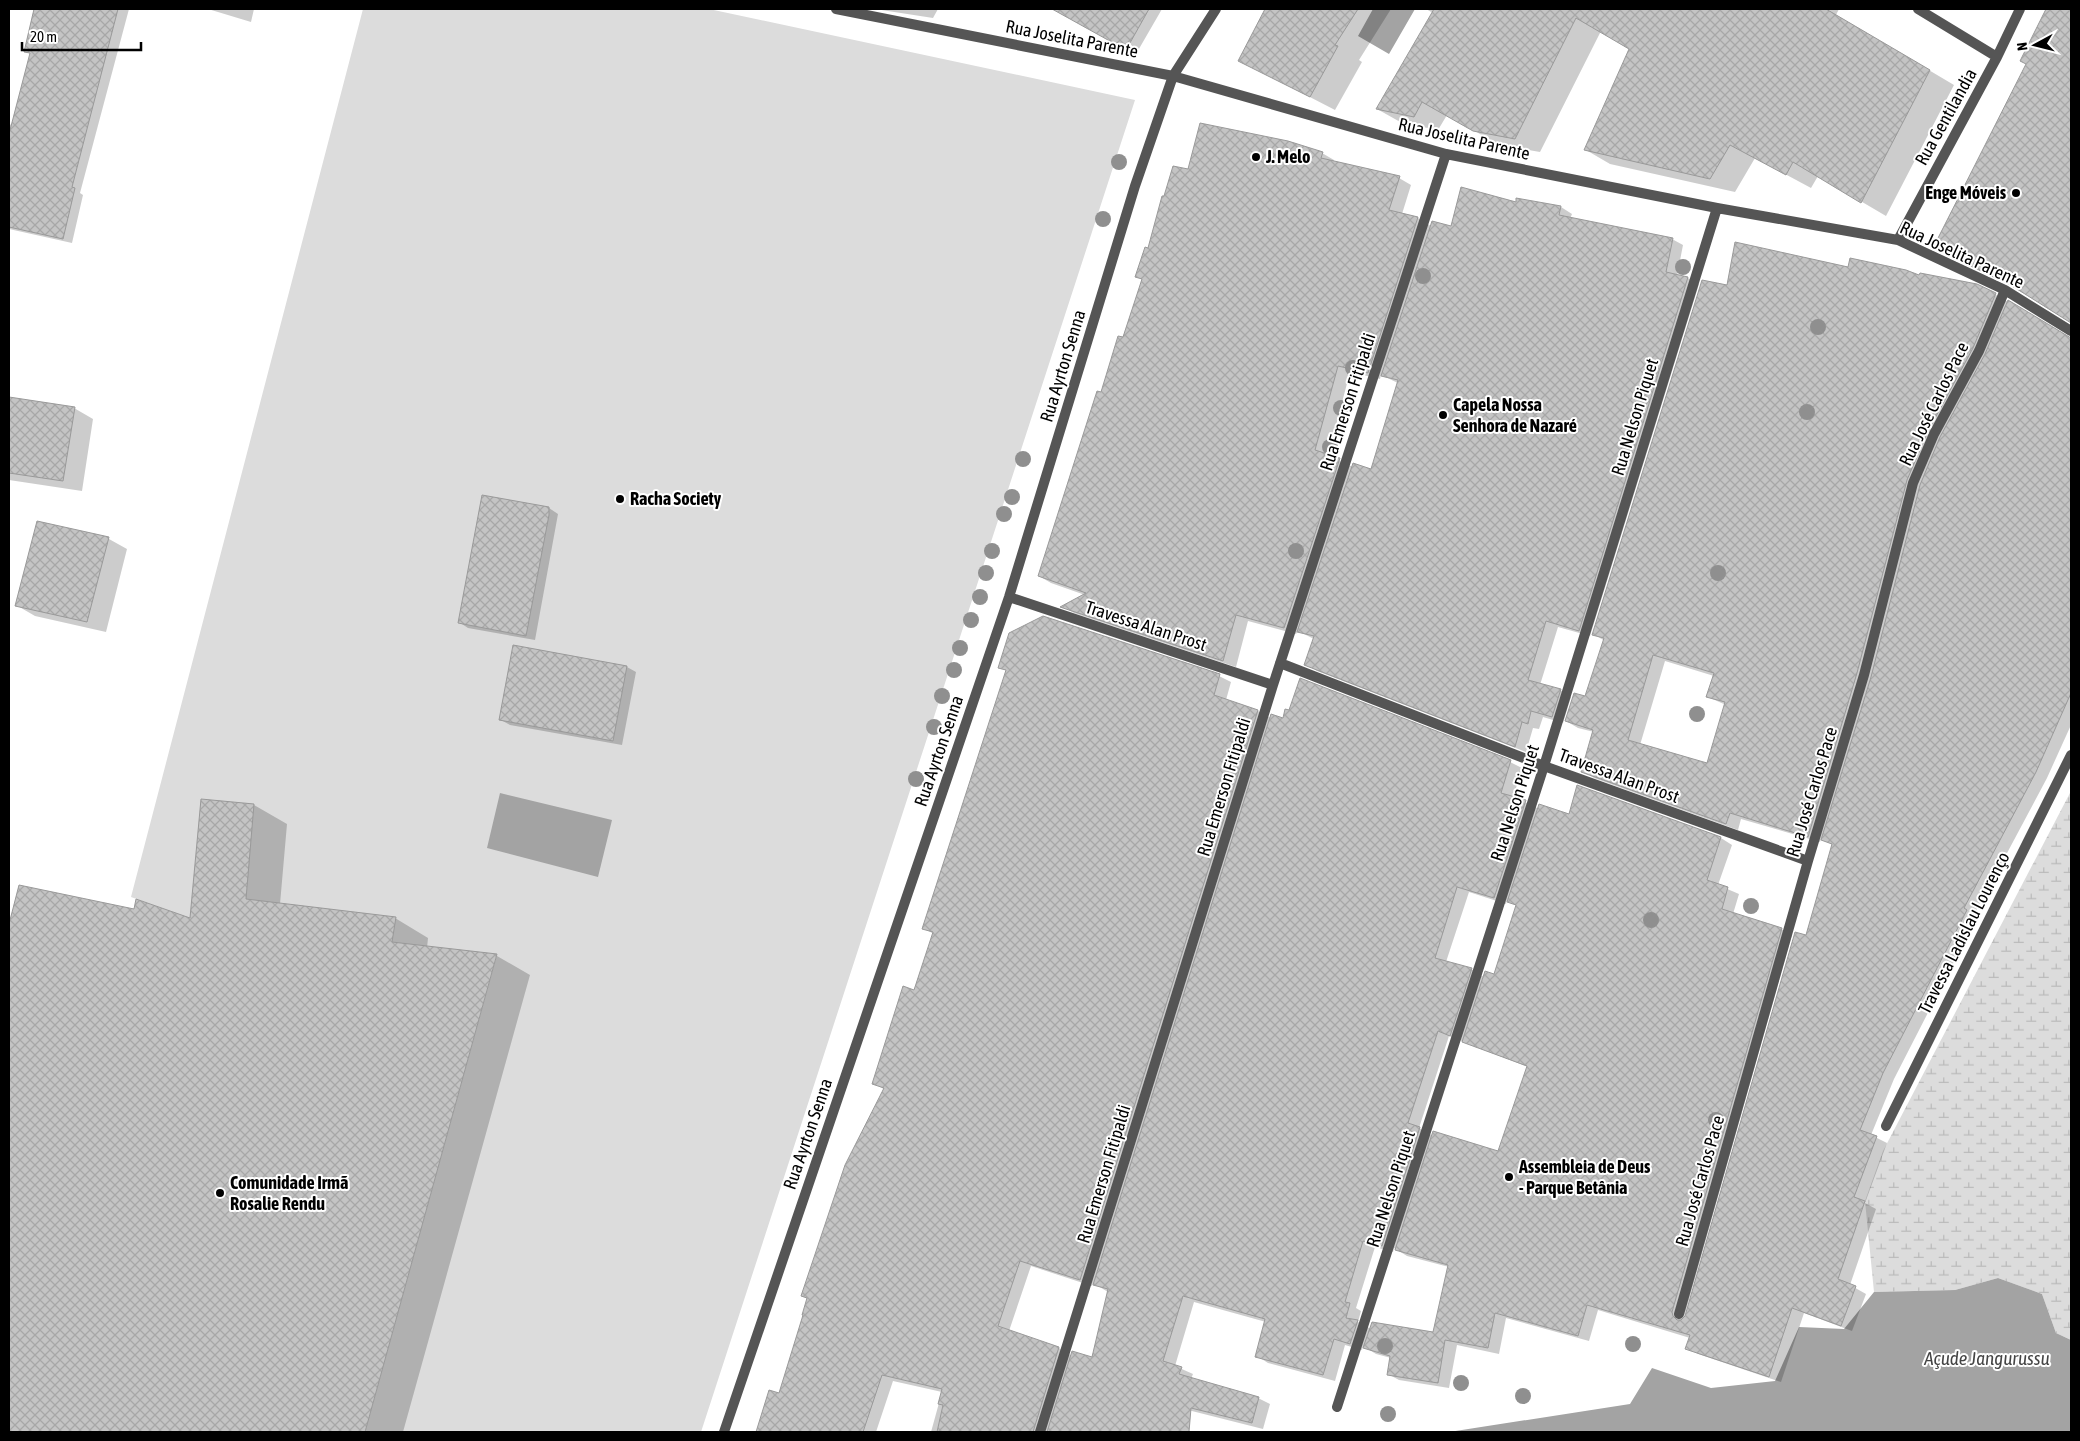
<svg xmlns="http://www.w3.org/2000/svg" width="2080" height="1441" font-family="'Asap Condensed',sans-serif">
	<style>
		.wetland { fill: url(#wetland-marsh) }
		.park { fill: #dcdcdc }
		.water { fill: #a3a3a3 }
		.shadow { fill: #0003; fill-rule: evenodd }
		.building { fill: url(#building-cross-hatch); stroke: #999; fill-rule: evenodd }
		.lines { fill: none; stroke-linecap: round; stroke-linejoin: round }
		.minor { stroke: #555; stroke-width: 10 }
		.tree { fill: #8f8f8f }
		.poi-dot { fill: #000; stroke: #fff; stroke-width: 2 }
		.labels { text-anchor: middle; stroke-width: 4; stroke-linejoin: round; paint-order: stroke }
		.street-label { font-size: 18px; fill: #000; stroke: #fff }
		.poi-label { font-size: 18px; font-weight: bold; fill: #000; stroke: #fff; text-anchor: start }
		.water-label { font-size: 19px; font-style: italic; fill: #444; stroke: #fff }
	</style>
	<defs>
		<pattern id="wetland-marsh" width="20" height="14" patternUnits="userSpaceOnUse" patternTransform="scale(1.25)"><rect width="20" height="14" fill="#dcdcdc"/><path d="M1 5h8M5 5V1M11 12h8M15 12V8" fill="none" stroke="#bbb"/></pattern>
		<pattern id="building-cross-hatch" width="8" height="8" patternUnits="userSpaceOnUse" patternTransform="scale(1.25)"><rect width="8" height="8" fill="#c4c4c4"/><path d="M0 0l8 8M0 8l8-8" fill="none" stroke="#a7a7a7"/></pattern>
	</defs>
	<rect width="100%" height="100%" fill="#fff"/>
	<!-- wetland -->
	<path class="wetland" d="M2071 791V1340L2056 1333 2042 1294 1998 1278 1955 1290 1874 1292 1865 1201 1883 1151Z"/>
	<!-- park -->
	<path class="park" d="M363 9H709L1135 100 701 1432H365L497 955 195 920 131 897Z"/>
	<!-- water -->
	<path class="water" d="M1373 9H1415L1389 54 1358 36Z
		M500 793 612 820 598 877 487 848Z
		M1998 1278 2042 1294 2056 1333 2071 1340V1432H1449L1630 1404 1652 1368 1711 1388 1775 1381 1799 1327 1844 1329 1874 1292 1955 1290Z"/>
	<!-- shadow -->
	<path class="shadow" d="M35 9H129L80 193 83 195 72 243 9 229V124L12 125 31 54 25 51Z
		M208 9H254L251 22Z
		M875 9H938L933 18Z
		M1054 9H1162L1136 54Z
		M1269 9H1391L1359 60 1362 62 1335 110 1240 61Z
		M1426 9H1473L1497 23 1506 9H1839L1836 15 1954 85 1886 216 1818 176 1811 188 1755 158 1735 192 1610 164 1586 150 1631 48 1601 31 1540 152 1499 145 1447 115 1438 130 1402 123 1377 109 1433 13Z
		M2048 9H2071V322L2018 288 1974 268 1935 245 2027 64 2022 61Z
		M1322 153 1334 160V162L1399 178 1411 185 1402 214 1418 218 1431 226 1452 227 1517 203 1561 207 1572 214 1570 219 1672 239 1683 245 1677 276 1688 278 1699 284 1590 636 1558 627 1540 685 1560 690 1571 697 1563 723 1543 717 1539 729 1533 728 1526 752 1317 671 1306 664 1314 639 1298 631 1296 634 1248 621 1236 667 1074 613 1063 607 1085 595 1051 583 1039 576 1102 394 1124 339 1143 280 1137 276 1189 171ZM1350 372 1380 379 1381 375 1398 383 1372 470 1353 467 1328 456Z
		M1849 268 1919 276 1977 286 1996 295 2071 338V725L2047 778 1974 915 1977 917 1894 1079 1871 1135 1887 1143 1865 1203 1876 1209 1850 1285 1866 1294 1852 1331 1804 1313 1781 1382 1698 1354 1687 1348 1690 1338 1598 1310 1589 1341 1506 1318 1499 1354 1457 1345 1449 1388 1399 1380 1388 1374 1391 1358 1376 1354 1363 1346 1362 1350 1345 1345 1335 1381 1268 1363 1257 1356 1266 1322 1194 1302 1175 1366 1193 1374 1191 1379 1258 1398 1270 1404 1263 1429 1176 1407 1170 1432H931L942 1392 893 1381 876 1432H757L770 1392 780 1394 808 1299 803 1296 885 1090 874 1083 915 991 934 934 923 928 1007 671 1000 667 1219 676 1231 682 1226 700 1258 711 1271 718 1510 762 1522 768 1513 798 1525 802 1539 809 1570 815 1578 787 1721 838 1732 845 1718 885 1739 894 1733 914 1781 929 1792 935 1683 1321 1687 1317 1807 937 1833 845 1821 839 1820 842 1741 819 1738 830 1594 778 1583 771 1594 732 1578 728 1566 721 1586 697 1605 641 1593 634 1728 286ZM1665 661 1714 676 1708 697 1726 705 1708 765 1640 745ZM1469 892 1506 904 1507 900 1517 906 1495 976 1484 977 1471 969 1446 962ZM1449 1036 1528 1067 1499 1152 1433 1136 1419 1128ZM1375 1247 1393 1252 1394 1248 1407 1256 1449 1267 1434 1334 1371 1329 1358 1322 1361 1311 1356 1308ZM1031 1266 1092 1286 1093 1283 1108 1292 1092 1359 1072 1356 1059 1348 1009 1331Z
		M9 398 74 408 93 419 82 491 9 480Z
		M549 508 558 514 535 640 468 628 459 622Z
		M38 523 109 539 127 549 106 632 35 616 16 605Z
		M627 667 636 672 622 745 510 725 501 720Z
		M254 805 287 824 280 904 395 918 428 938 427 948 497 956 530 975 403 1432H9V929L20 886 135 911 191 920Z"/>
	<!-- building -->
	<path class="building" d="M34 9H118L72 187 75 188 63 239 9 227V134L30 53 24 52Z
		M1052 9H1149L1126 50Z
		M1265 9H1358L1335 45 1338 46 1310 97 1238 61Z
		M1434 9H1826L1930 70 1861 203 1793 162 1786 175 1730 145 1710 179 1584 150 1629 49 1576 18 1515 139 1473 131 1422 102 1414 117 1376 109Z
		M2046 9H2071V323L2009 284 1962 262 1934 246 2026 64 2020 61Z
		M1200 123 1288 141 1323 152 1321 158 1400 176 1389 210 1418 217 1368 373 1338 366 1315 450 1340 458 1284 628 1236 615 1223 661 1060 607 1086 593 1038 576 1097 391 1101 392 1118 336 1123 337 1142 279 1135 277 1145 247 1148 248 1162 196H1164L1173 166 1188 169Z
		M1461 187 1516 202V198L1561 206 1559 215 1673 238 1666 272 1688 277 1579 631 1546 621 1528 680 1561 689 1552 717 1531 711 1528 724 1522 722 1515 747 1304 665 1314 636 1297 632 1353 463 1371 469 1398 380 1381 376 1432 221 1451 226Z
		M1735 242 1848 267 1850 258 1906 270 1919 275 1920 273 1977 284 1996 293 1973 348 1928 431 1907 480 1857 673 1808 837 1730 813 1726 824 1581 772 1593 730 1565 721 1574 693 1585 696 1604 638 1592 635 1702 280 1727 285ZM1653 655 1714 673 1706 697 1725 702 1707 763 1628 740Z
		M2008 300 2071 338V693L2036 772 1964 908 1967 910 1883 1073 1860 1130 1877 1136 1854 1197 1865 1201 1838 1279 1856 1286 1841 1326 1792 1308 1769 1377 1685 1349 1690 1335 1587 1305 1578 1336 1495 1313 1488 1348 1445 1340 1438 1383 1387 1375 1390 1356 1363 1348 1372 1322 1433 1332 1448 1265 1395 1250 1433 1131 1498 1151 1527 1066 1462 1042 1485 971 1494 974 1516 905 1507 902 1539 804 1569 814 1577 785 1721 837 1707 880 1728 887 1722 909 1782 928 1672 1312 1673 1316 1677 1320H1681L1685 1316 1795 932 1806 935 1832 844 1821 840 1871 677 1920 485 1940 437 1985 354Z
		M9 397 75 407 63 481 9 473Z
		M482 495 549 507V515L526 636 458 623Z
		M37 521 109 537 87 622 15 606Z
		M1043 616 1220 674 1214 695 1258 710 1080 1280 1020 1261 998 1326 1059 1347 1033 1432H937L943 1405 938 1404 942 1389 882 1375 863 1432H756L769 1390 779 1393 803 1315H802L807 1298 801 1296 845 1165 884 1088 872 1084 903 986 914 990 933 932 922 929 1006 670 998 668 1009 633Z
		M513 645 627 666 613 741 499 720Z
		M1300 678 1511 760 1501 793 1526 800 1494 898 1457 887 1435 958 1472 968 1450 1036 1438 1031 1408 1123 1420 1127 1382 1246 1363 1241 1345 1302 1350 1303 1346 1318 1358 1320 1350 1344 1334 1339 1323 1375 1255 1357 1265 1319 1183 1296 1163 1361 1182 1367 1179 1374 1259 1397 1252 1423 1191 1408 1189 1432H1047L1072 1351 1092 1357 1108 1289 1093 1285 1271 714 1283 718 1285 709 1289 710Z
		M201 799 254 804 246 899 396 917 392 942 497 954 365 1432H9V924L19 885 134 909 136 899 190 918Z"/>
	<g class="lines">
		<!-- minor -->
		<path class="minor" d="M836 9 1173 76 1446 154 1717 208 1898 240 2005 290 2071 331
			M1918 9 1997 57
			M1898 240 1997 57 2020 9
			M1009 597 1273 685
			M1280 663 1544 766 1808 861
			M1886 1126 2071 755
			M1679 1314 1808 861 1864 675 1913 483 1934 434 1979 351 2005 290
			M1337 1407 1544 766 1717 208
			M724 1432 1009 597 1135 186 1173 76 1216 9
			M1040 1432 1273 685 1446 154"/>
	</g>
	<!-- trees -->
	<g class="tree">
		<circle cx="1119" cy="162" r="8"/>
		<circle cx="1103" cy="219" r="8"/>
		<circle cx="1683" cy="267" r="8"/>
		<circle cx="1423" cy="276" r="8"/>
		<circle cx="1818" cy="327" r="8"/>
		<circle cx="1353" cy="368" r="8"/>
		<circle cx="1341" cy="408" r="8"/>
		<circle cx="1807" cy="412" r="8"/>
		<circle cx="1330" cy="447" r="8"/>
		<circle cx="1023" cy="459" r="8"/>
		<circle cx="1012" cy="497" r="8"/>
		<circle cx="1004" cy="514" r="8"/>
		<circle cx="992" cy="551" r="8"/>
		<circle cx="1296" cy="551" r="8"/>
		<circle cx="986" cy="573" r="8"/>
		<circle cx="1718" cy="573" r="8"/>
		<circle cx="980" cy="597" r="8"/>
		<circle cx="971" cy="620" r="8"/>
		<circle cx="960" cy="648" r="8"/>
		<circle cx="954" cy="670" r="8"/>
		<circle cx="942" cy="696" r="8"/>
		<circle cx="1697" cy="714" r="8"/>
		<circle cx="934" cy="727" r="8"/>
		<circle cx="916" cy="779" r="8"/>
		<circle cx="1751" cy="906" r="8"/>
		<circle cx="1651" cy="920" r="8"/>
		<circle cx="1716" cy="1120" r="8"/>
		<circle cx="1633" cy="1344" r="8"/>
		<circle cx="1385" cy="1346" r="8"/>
		<circle cx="1461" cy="1383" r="8"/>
		<circle cx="1523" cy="1396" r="8"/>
		<circle cx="1388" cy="1414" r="8"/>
	</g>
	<!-- markers -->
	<g class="poi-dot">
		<circle cx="1256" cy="157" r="5"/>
		<circle cx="2016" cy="193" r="5"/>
		<circle cx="1443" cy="415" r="5"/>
		<circle cx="620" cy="499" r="5"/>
		<circle cx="1509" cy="1177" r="5"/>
		<circle cx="220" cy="1193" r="5"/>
	</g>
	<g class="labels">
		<!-- street labels -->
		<g class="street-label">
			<text transform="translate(1072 39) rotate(11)" y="6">Rua Joselita Parente</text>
			<text transform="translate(1946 117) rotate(-61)" y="6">Rua Gentilandia</text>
			<text transform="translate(1464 139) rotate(13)" y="6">Rua Joselita Parente</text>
			<text transform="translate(1962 255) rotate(25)" y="6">Rua Joselita Parente</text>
			<text transform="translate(1063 366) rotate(-73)" y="6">Rua Ayrton Senna</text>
			<text transform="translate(1348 402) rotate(-72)" y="6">Rua Emerson Fitipaldi</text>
			<text transform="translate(1934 404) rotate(-64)" y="6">Rua José Carlos Pace</text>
			<text transform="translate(1635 417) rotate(-73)" y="6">Rua Nelson Piquet</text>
			<text transform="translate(1146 626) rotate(18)" y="6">Travessa Alan Prost</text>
			<text transform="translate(939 751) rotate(-71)" y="6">Rua Ayrton Senna</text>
			<text transform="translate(1619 776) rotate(20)" y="6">Travessa Alan Prost</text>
			<text transform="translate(1224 787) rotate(-73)" y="6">Rua Emerson Fitipaldi</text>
			<text transform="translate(1812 792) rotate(-73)" y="6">Rua José Carlos Pace</text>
			<text transform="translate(1515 803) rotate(-72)" y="6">Rua Nelson Piquet</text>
			<text transform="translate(1964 933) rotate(-63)" y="6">Travessa Ladislau Lourenço</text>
			<text transform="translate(808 1134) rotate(-71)" y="6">Rua Ayrton Senna</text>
			<text transform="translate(1104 1174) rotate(-73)" y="6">Rua Emerson Fitipaldi</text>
			<text transform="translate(1700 1181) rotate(-74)" y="6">Rua José Carlos Pace</text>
			<text transform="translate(1391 1189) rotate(-72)" y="6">Rua Nelson Piquet</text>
		</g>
		<!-- poi labels -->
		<g class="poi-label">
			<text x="1266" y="163">J. Melo</text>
			<text x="2006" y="199" text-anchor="end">Enge Móveis</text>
			<text x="1453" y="411">Capela Nossa<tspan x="1453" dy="21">Senhora de Nazaré</tspan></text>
			<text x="630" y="505">Racha Society</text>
			<text x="1519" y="1173">Assembleia de Deus<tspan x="1519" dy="21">- Parque Betânia</tspan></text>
			<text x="230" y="1189">Comunidade Irmã<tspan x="230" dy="21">Rosalie Rendu</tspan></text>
		</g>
		<!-- water labels -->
		<g class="water-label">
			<text x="1987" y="1365">Açude Jangurussu</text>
		</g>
	</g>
	<!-- border -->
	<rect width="2080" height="1441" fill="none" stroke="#000000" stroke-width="20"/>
	<!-- north arrow -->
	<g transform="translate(2035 45) rotate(263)" stroke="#ffffff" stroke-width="4" paint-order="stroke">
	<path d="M0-4L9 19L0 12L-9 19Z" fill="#000000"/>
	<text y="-8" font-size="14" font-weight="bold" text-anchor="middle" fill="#000000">N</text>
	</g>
	<!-- scale -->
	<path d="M22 42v8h119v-8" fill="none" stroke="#000000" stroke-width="2.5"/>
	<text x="30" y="42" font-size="15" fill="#000000" stroke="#ffffff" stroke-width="4" paint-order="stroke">20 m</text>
</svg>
